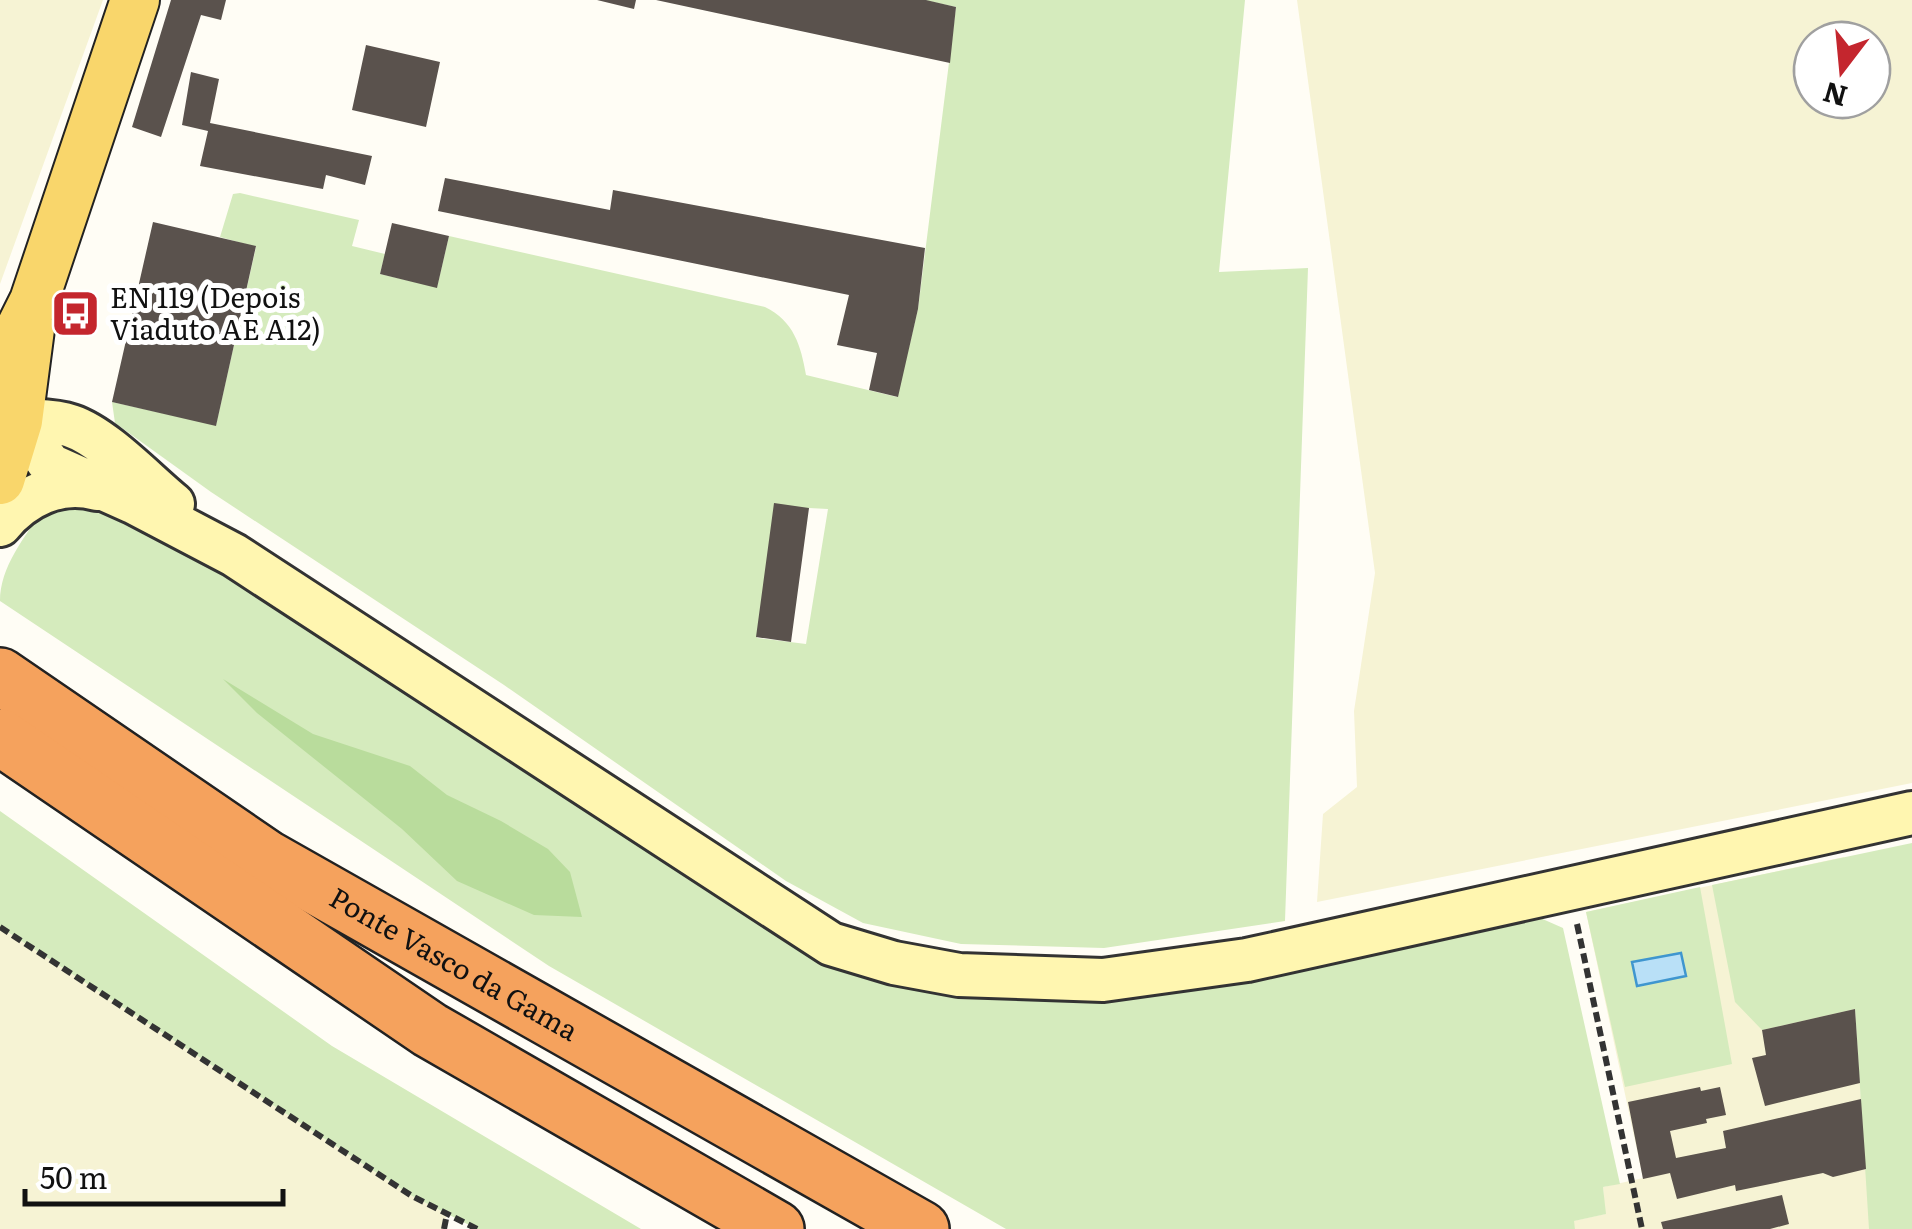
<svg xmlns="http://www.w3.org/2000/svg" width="1912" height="1229" font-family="Literata,serif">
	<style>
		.farmland { fill: #f6f3d4; fill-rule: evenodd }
		.green { fill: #d5ebbd; fill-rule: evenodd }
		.forest { fill: #b9dc9c }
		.water { fill: #b9e0f7; stroke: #3f96cf; stroke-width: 2.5 }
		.building { fill: #5a524d }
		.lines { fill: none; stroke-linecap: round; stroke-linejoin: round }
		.secondary-casing { stroke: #333; stroke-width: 48 }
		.primary-casing { stroke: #222; stroke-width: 52 }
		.highway-casing { stroke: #222; stroke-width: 60 }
		.path { stroke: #333; stroke-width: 6; stroke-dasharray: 10 5; stroke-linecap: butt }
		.secondary { stroke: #fff6b0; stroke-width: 42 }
		.primary { stroke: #f9d66b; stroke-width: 48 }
		.highway { stroke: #f5a25d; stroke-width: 55 }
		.labels { text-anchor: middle; stroke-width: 10; stroke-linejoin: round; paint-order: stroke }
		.poi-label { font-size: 28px; fill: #111; stroke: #fff; text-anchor: start }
		.street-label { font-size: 28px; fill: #111; stroke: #fff }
	</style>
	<rect width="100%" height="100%" fill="#fffdf5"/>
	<!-- farmland -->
	<path class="farmland" d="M0 0H103L0 284Z
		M1297 0H1912V783L1317 902 1323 814 1357 787 1354 711 1375 573ZM1812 40H1872V100H1812Z
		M1844 857 1861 1098 1912 1229H1575L1573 1221 1605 1214 1603 1187 1643 1178 1586 912Z
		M0 927 412 1196 447 1214 444 1229H0Z"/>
	<!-- green -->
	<path class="green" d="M924 0H1245L1219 272 1308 268 1285 921 1104 948 961 944 863 923 786 881 504 685 211 492 115 423 112 402 216 425 256 247 220 237 233 194 240 193 359 220 352 246 385 254 380 274 437 287 449 236 765 307C794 321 801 346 806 375L897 397 918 309 956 7ZM809 508 828 509 806 644 757 638Z
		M76 501 151 524 514 766 832 961 966 997 1065 995 1538 917 1563 928 1620 1184 1603 1187 1606 1214 1574 1221 1575 1229H1006L549 966 0 601C0 567 25 536 44 509Z
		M0 811 332 1046 641 1229H477L412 1196 0 927Z
		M1912 843V1229H1869L1855 1009 1762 1030 1735 1002 1712 885Z
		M1700 887 1732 1064 1625 1087 1586 912Z"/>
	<!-- forest -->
	<path class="forest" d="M223 679 313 734 410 766 447 795 501 821 548 849 570 872 582 917 534 915 457 881 402 829 257 713Z"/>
	<!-- water -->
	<path class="water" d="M1681 953 1686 976 1637 986 1632 962Z"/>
	<!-- building -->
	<path class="building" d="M171 0H226L221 20 201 15 161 137 132 127Z
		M597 0H636L634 9Z
		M656 0H926L956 7 950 63Z
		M366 45 440 62 426 127 352 110Z
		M191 72 219 79 210 123 372 156 365 185 326 175 323 189 200 166 208 131 182 125Z
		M445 178 610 210 613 190 925 248 918 309 898 397 869 390 877 353 837 345 849 295 438 211Z
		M153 222 256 246 216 426 112 402Z
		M392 223 449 236 437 288 380 274Z
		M774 503 809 508 791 642 756 637Z
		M1855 1009 1860 1083 1765 1106 1752 1058 1766 1055 1762 1030Z
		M1700 1087 1701 1091 1720 1087 1726 1115 1706 1119 1707 1123 1670 1131 1676 1158 1726 1148 1723 1131 1861 1099 1866 1169 1833 1177 1823 1173 1736 1191 1735 1185 1677 1199 1670 1173 1643 1179 1628 1102Z
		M1782 1195 1789 1224 1770 1229H1663L1661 1222Z"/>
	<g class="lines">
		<defs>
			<path id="secondary" d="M0 416C23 423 48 418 71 426 104 437 145 481 173 504
				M18 421 50 465 133 502 234 555 831 944 894 963 959 975 1103 980 1247 960 1912 813
				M0 525C24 496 59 479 97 489"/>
			<path id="primary" d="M0 369 34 301 135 0
				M0 480 18 421 30 329"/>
			<g id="highway">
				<path id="s1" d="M0 676 266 858 921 1229"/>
				<path d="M0 737 430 1030 776 1229"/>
			</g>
		</defs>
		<!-- secondary casing -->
		<use href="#secondary" class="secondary-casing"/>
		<!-- primary casing -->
		<use href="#primary" class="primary-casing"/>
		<!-- highway casing -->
		<use href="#highway" class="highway-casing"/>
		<!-- path -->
		<path class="path" d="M1577 924 1642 1229
			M0 927 412 1196 477 1229
			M444 1229 447 1214"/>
		<!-- secondary -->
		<use href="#secondary" class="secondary"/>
		<!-- primary -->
		<use href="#primary" class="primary"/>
		<!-- highway -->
		<use href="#highway" class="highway"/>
	</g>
	<!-- icons -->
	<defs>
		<symbol id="bus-square" viewBox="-11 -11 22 22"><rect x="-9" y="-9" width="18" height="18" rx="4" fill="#c4262e" stroke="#fff"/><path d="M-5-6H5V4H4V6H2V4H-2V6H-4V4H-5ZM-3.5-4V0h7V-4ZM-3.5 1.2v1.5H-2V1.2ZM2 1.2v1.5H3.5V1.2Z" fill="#fff"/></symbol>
	</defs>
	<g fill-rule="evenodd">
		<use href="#bus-square" x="48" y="286" width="55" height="55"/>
	</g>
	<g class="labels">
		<!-- poi labels -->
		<g class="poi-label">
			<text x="110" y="308">EN 119 (Depois<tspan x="110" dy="32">Viaduto AE A12)</tspan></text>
		</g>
		<!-- street labels -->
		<g class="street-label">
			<text dy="10" stroke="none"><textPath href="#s1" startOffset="538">Ponte Vasco da Gama</textPath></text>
		</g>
	</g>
	<!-- north arrow -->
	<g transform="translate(1842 70) rotate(196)"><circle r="48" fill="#ffffff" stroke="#a0a0a0" stroke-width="2.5"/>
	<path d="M0-8L18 38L0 25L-18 38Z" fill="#c4262e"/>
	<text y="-15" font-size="28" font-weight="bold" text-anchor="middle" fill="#111111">N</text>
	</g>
	<!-- scale -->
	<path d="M25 1189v15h258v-15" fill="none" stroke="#111111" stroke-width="5"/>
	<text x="40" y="1189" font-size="30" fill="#111111" stroke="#ffffff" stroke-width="8" paint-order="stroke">50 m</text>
</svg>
